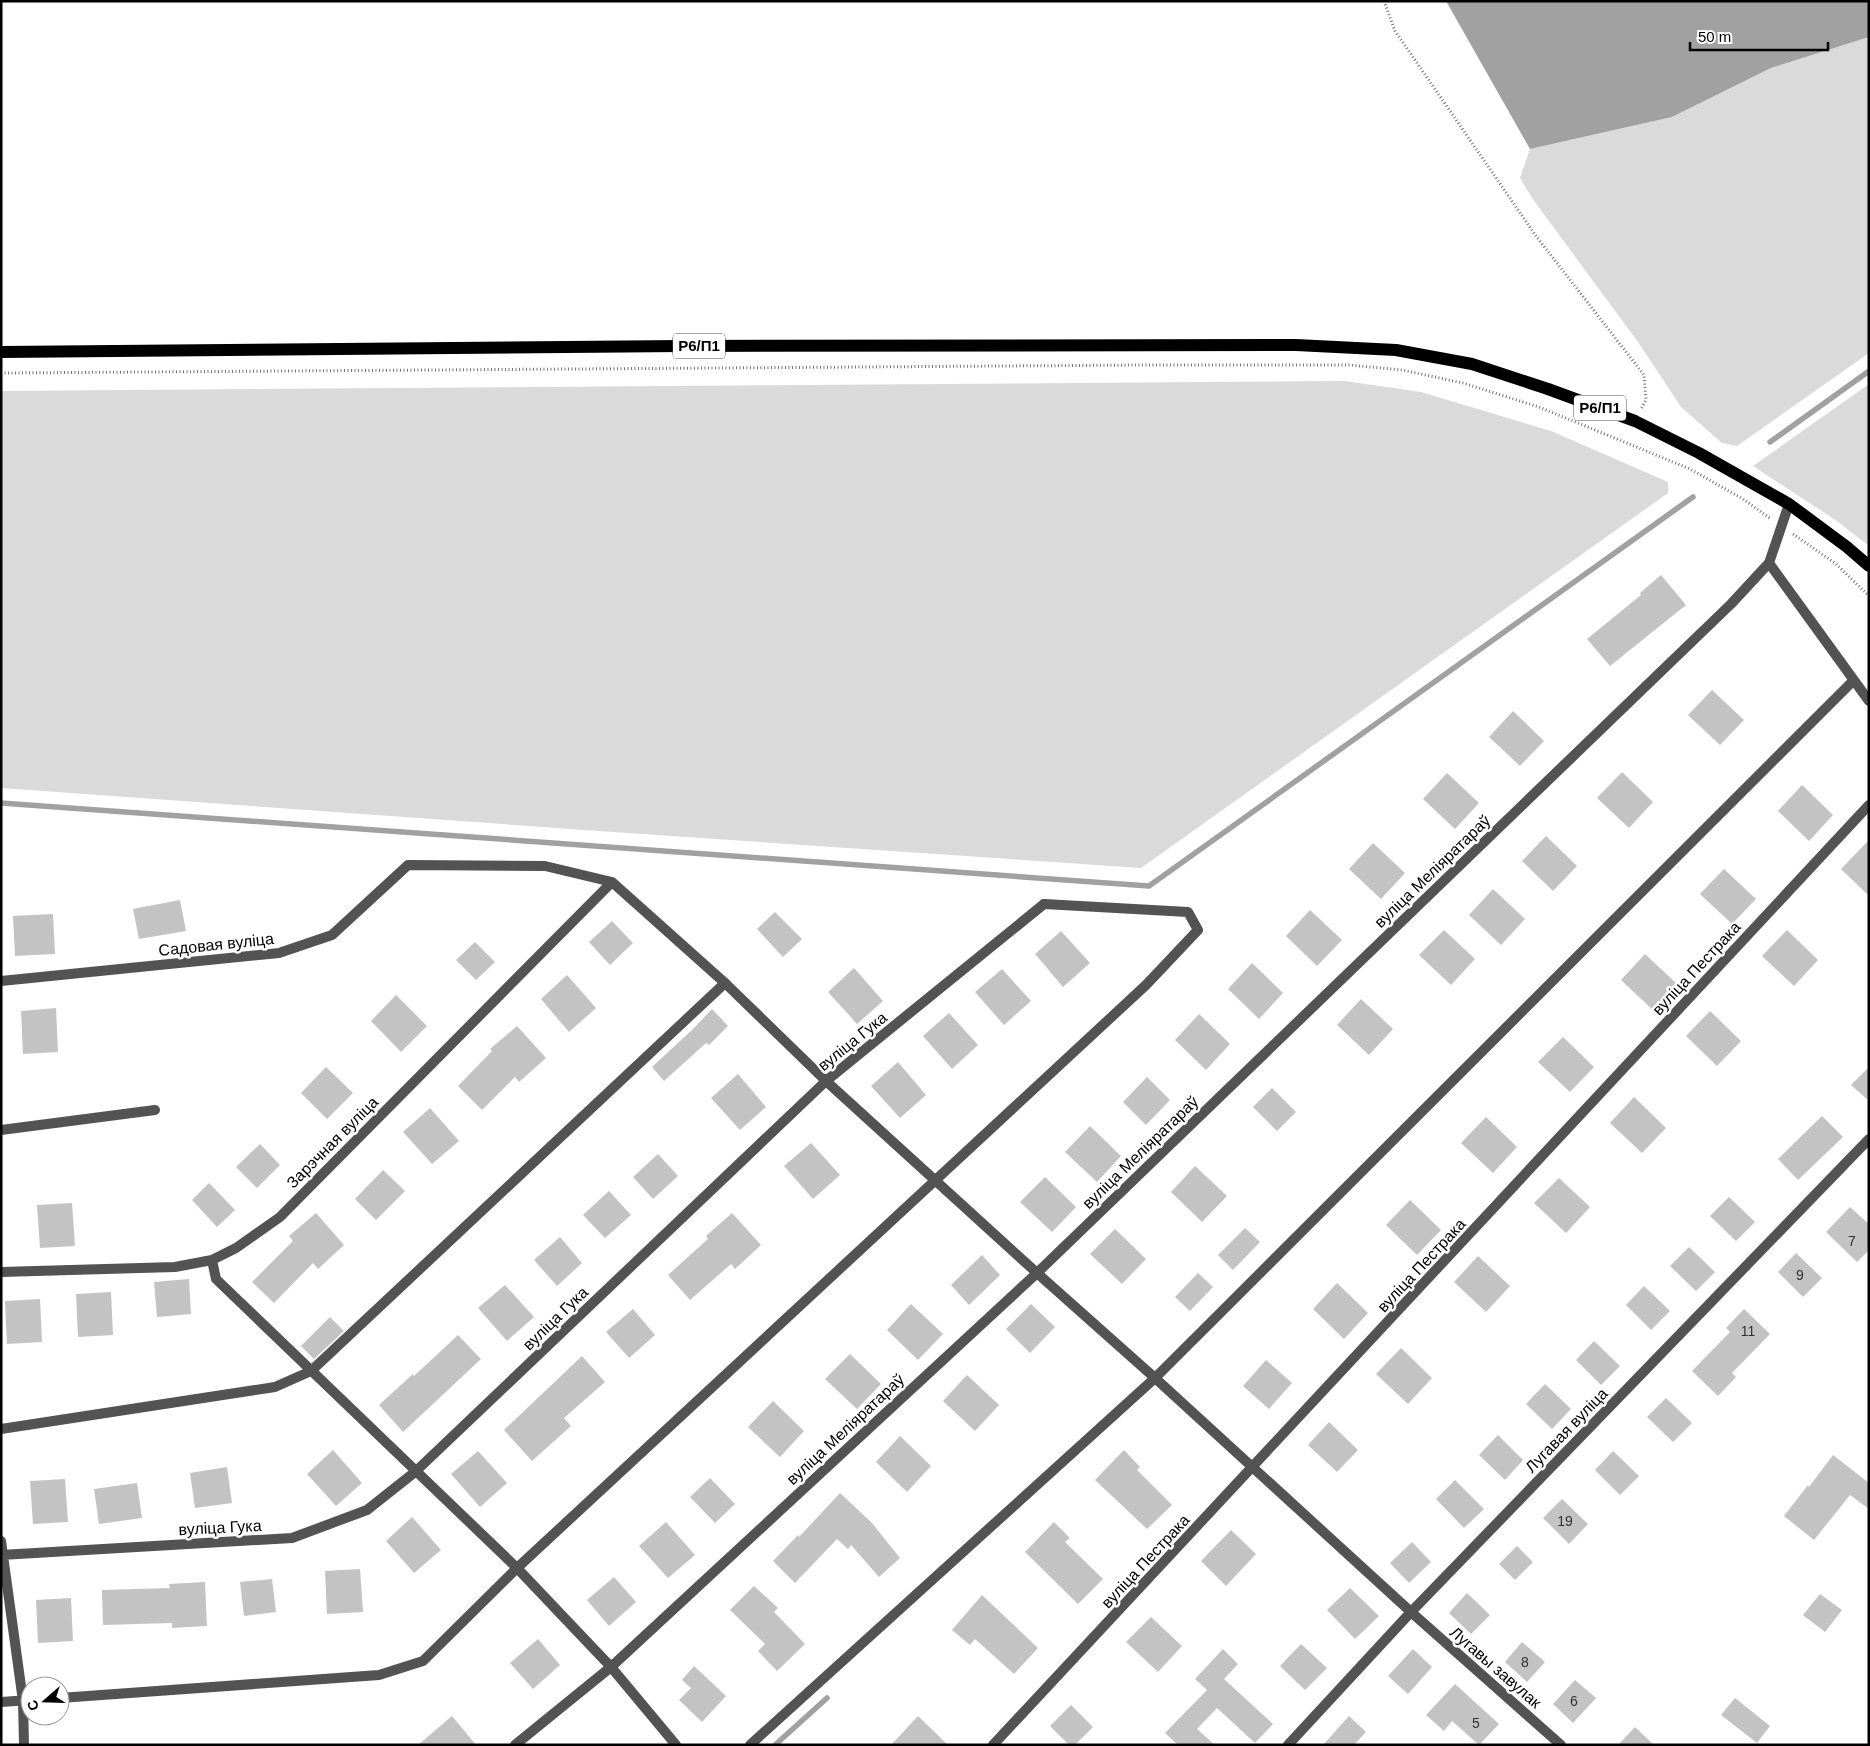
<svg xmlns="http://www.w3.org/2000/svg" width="1870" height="1746" font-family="Arial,sans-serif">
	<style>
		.green { fill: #dadada }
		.water { fill: #a1a1a1 }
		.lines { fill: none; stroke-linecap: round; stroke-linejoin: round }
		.stream { stroke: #a1a1a1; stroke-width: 5.5 }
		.building { fill: #c3c3c3 }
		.path { stroke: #757575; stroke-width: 3; stroke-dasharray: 1 2.5; stroke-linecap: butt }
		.service { stroke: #535353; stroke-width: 10 }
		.minor { stroke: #535353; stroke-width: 10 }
		.primary { stroke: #000; stroke-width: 12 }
		.labels { text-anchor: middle; stroke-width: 5; stroke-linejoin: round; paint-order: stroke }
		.number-label { font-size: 14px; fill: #313131 }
		.shield { fill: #fff; stroke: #4c4c4c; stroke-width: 1 }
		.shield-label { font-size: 15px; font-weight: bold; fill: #000 }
		.street-label { font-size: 16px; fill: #000; stroke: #fff }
	</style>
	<rect width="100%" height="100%" fill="#fff"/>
	<!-- green -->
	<path class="green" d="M1869 37V353L1737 446 1722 443 1681 407 1638 342 1532 198 1520 178 1530 149 1672 117 1771 68Z
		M1345 381 1421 392 1551 431 1668 482V493L1141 868 599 831 1 788V391Z
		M1869 384V546L1837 521 1753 466Z"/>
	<!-- water -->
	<path class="water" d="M1446 1H1869V37L1771 68 1672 117 1530 149Z"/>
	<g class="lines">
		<!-- stream -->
		<path class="stream" d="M1770 442 1869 371
			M1 803 1149 886 1693 497
			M775 1745 827 1698"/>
	</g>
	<!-- building -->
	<path class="building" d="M1661 575 1686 605 1610 666 1587 639 1641 595 1640 593Z
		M1712 690 1744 720 1720 745 1688 715Z
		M1513 711 1544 741 1520 766 1489 737Z
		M1622 772 1653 802 1629 828 1597 798Z
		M1447 773 1479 803 1455 829 1423 799Z
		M1802 785 1833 815 1809 841 1778 811Z
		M1546 836 1577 866 1553 891 1522 861Z
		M1869 840V896L1841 869Z
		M1373 843 1405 873 1381 899 1349 869Z
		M1724 869 1756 899 1732 924 1700 894Z
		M1493 889 1525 919 1501 945 1469 915Z
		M180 900 186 931 139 939 133 909Z
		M1310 910 1342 940 1317 966 1286 936Z
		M775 912 802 939 783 957 757 929Z
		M53 914 55 954 15 956 13 916Z
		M612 921 633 943 610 965 589 942Z
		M1444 930 1475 959 1451 985 1419 955Z
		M1787 930 1818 960 1794 986 1762 956Z
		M1061 931 1090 963 1063 987 1035 954Z
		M475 942 495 962 476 980 456 960Z
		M1645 954 1677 984 1653 1010 1621 980Z
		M1252 963 1283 993 1259 1019 1228 989Z
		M854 968 883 1001 857 1024 828 992Z
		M1002 969 1031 1001 1004 1025 975 992Z
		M567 975 596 1008 569 1032 541 999Z
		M396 995 427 1026 401 1052 371 1021Z
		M1361 999 1393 1029 1369 1055 1337 1025Z
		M56 1008 58 1052 23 1054 21 1011Z
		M712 1009 728 1026 709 1045 706 1043 664 1081 652 1067 693 1029Z
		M1710 1011 1741 1041 1717 1066 1686 1036Z
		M949 1013 978 1045 952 1069 923 1036Z
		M1199 1014 1230 1044 1206 1070 1175 1040Z
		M517 1026 546 1058 519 1082 515 1077 482 1110 458 1086 492 1051 490 1049Z
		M1563 1037 1594 1067 1570 1092 1538 1062Z
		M898 1062 926 1095 900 1118 871 1086Z
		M326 1067 353 1093 327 1119 301 1093Z
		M1869 1067V1101L1851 1085Z
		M738 1074 766 1107 740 1130 711 1098Z
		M1147 1077 1170 1100 1146 1125 1123 1102Z
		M1272 1088 1296 1112 1277 1131 1253 1107Z
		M1634 1097 1666 1128 1642 1153 1610 1123Z
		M430 1108 459 1141 432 1164 403 1132Z
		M1822 1116 1843 1137 1798 1180 1778 1159Z
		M1486 1117 1517 1147 1493 1173 1461 1143Z
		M1090 1126 1121 1156 1097 1182 1065 1152Z
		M811 1143 840 1175 813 1199 784 1166Z
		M260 1144 280 1165 257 1188 236 1167Z
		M658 1154 678 1176 653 1199 633 1177Z
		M1195 1166 1227 1196 1202 1222 1171 1192Z
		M383 1170 405 1191 376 1220 355 1199Z
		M1045 1177 1076 1207 1052 1232 1020 1202Z
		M1559 1178 1590 1207 1566 1233 1534 1203Z
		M209 1183 235 1210 217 1227 192 1200Z
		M609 1191 631 1215 605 1238 583 1215Z
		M1729 1197 1755 1222 1736 1241 1710 1216Z
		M1410 1200 1441 1230 1417 1255 1386 1225Z
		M72 1203 75 1246 40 1248 37 1205Z
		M1850 1207 1869 1224V1250L1857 1262 1826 1232Z
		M316 1213 344 1245 318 1269 313 1263 274 1303 252 1282 293 1241 289 1236Z
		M732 1213 761 1245 735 1269 731 1264 690 1300 668 1275 708 1239 706 1236Z
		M1245 1228 1260 1242 1233 1270 1218 1255Z
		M1115 1229 1146 1259 1122 1284 1090 1254Z
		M560 1237 582 1263 557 1286 534 1260Z
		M1689 1247 1715 1272 1696 1291 1670 1266Z
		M1796 1253 1822 1278 1803 1297 1778 1272Z
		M982 1255 1000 1275 969 1305 951 1285Z
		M1478 1256 1510 1286 1486 1312 1454 1282Z
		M1198 1273 1213 1287 1190 1311 1175 1297Z
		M189 1279 191 1314 157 1317 154 1282Z
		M1337 1283 1368 1313 1344 1339 1313 1309Z
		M505 1285 534 1317 507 1341 478 1308Z
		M1644 1286 1670 1311 1651 1330 1626 1305Z
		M111 1292 113 1335 78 1337 76 1294Z
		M40 1299 42 1342 7 1344 5 1301Z
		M911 1304 943 1334 918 1360 887 1330Z
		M1031 1304 1055 1327 1030 1353 1006 1329Z
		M633 1309 655 1335 629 1358 606 1332Z
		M1744 1309 1770 1334 1732 1373 1736 1377 1718 1396 1692 1371 1730 1332 1726 1328Z
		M330 1317 344 1331 314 1359 301 1346Z
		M458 1335 481 1359 403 1432 379 1405 413 1374 414 1376Z
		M1594 1341 1620 1366 1601 1385 1576 1360Z
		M1401 1348 1432 1378 1408 1404 1376 1374Z
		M850 1354 881 1384 857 1409 825 1379Z
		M582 1356 605 1382 564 1418 571 1426 532 1461 504 1430Z
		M1266 1360 1292 1383 1269 1409 1243 1386Z
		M967 1375 999 1405 975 1431 943 1401Z
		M1545 1384 1571 1409 1552 1429 1526 1404Z
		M1666 1398 1692 1423 1673 1442 1647 1417Z
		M773 1401 804 1431 780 1457 748 1427Z
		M1329 1422 1358 1450 1337 1472 1308 1445Z
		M1498 1435 1523 1460 1505 1480 1479 1455Z
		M900 1436 931 1466 907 1492 876 1462Z
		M333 1450 362 1483 336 1506 307 1474Z
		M1124 1450 1140 1467 1137 1470 1172 1505 1147 1529 1095 1480Z
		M478 1451 507 1483 480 1507 451 1474Z
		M1613 1451 1639 1476 1620 1495 1595 1470Z
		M1833 1455 1869 1483V1509L1850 1495 1814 1540 1784 1516 1808 1485 1809 1487Z
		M227 1467 232 1503 195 1508 190 1473Z
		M710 1478 735 1504 715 1523 690 1497Z
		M65 1479 68 1522 33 1524 30 1481Z
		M1455 1480 1484 1509 1464 1528 1436 1499Z
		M137 1483 142 1518 99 1524 94 1489Z
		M840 1493 872 1523 900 1558 879 1577 851 1545 848 1549 837 1539 795 1583 773 1561 798 1535 799 1537Z
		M1562 1499 1588 1524 1569 1544 1543 1518Z
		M412 1517 441 1550 414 1573 386 1541Z
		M666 1522 695 1555 668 1578 639 1546Z
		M1054 1522 1070 1538 1065 1542 1103 1579 1078 1604 1025 1552Z
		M1231 1530 1256 1554 1226 1586 1201 1561Z
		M1412 1542 1431 1562 1409 1583 1390 1563Z
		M1517 1546 1533 1562 1515 1580 1499 1564Z
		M360 1569 363 1612 327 1614 325 1571Z
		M614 1577 636 1602 609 1626 587 1600Z
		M272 1579 276 1612 244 1616 240 1582Z
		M205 1582 207 1626 172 1628V1623L103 1625 102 1590 170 1588 169 1584Z
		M754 1586 778 1608 774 1612 805 1644 777 1671 758 1651 765 1644 730 1610Z
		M1350 1588 1379 1616 1355 1639 1327 1610Z
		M1467 1593 1490 1615 1471 1634 1449 1613Z
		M1820 1594 1842 1610 1825 1632 1803 1615Z
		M982 1595 1038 1648 1014 1674 975 1639 970 1645 952 1630Z
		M71 1598 73 1641 38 1643 36 1600Z
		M1151 1617 1182 1646 1158 1672 1126 1642Z
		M538 1639 560 1665 533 1689 510 1663Z
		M1522 1642 1545 1662 1527 1682 1505 1662Z
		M1301 1644 1327 1668 1305 1690 1280 1666Z
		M1223 1649 1238 1664 1224 1679 1273 1724 1255 1743 1217 1708 1197 1729 1215 1745H1178L1165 1733 1207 1690 1195 1679Z
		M1413 1649 1432 1667 1408 1694 1388 1676Z
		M694 1666 726 1696 702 1722 679 1700 691 1688 682 1680Z
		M1575 1680 1596 1698 1573 1723 1553 1704Z
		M1455 1684 1499 1724 1479 1745 1452 1721 1444 1731 1426 1715Z
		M1735 1698 1770 1726 1757 1743 1721 1715Z
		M1071 1705 1093 1727 1075 1745H1069L1050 1726Z
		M452 1716 476 1745H418Z
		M918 1716 948 1745H891Z
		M1349 1716 1366 1732 1354 1745H1323Z
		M1635 1727 1654 1745H1618Z"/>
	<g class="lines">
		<!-- path -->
		<path class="path" d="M1384 1 1395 31 1536 236 1644 375 1646 400 1641 409
			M1 373 1145 365H1349L1402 370 1463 383 1539 407 1690 469 1743 499 1771 519
			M1793 534 1836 564 1869 596"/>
		<!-- service -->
		<path class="service" d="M1 1130 155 1110
			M1 1429 275 1387 311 1371 725 983
			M60 1698 379 1675 423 1661 517 1568 1146 985 1198 930 1188 912 1044 904
			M1 1702 30 1700
			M750 1745 1155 1378 1853 681"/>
		<!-- minor -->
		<path class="minor" d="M1769 563 1869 701
			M1 981 279 953 332 935 408 865 545 866 612 882 725 983 826 1081 1037 1273 1155 1378 1411 1612 1561 1745
			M212 1260 216 1279 517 1568 611 1667 676 1745
			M1 1272 175 1267 212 1260 236 1248 280 1217 612 882
			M1 1541 23 1701 24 1745
			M1 1555 292 1538 367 1510 415 1472 826 1081 1044 904
			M515 1745 611 1667 1037 1273 1731 604 1769 563 1789 504
			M993 1745 1869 805
			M1288 1745 1411 1612 1869 1139"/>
		<!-- primary -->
		<path class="primary" d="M1 352 683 346 1296 345 1396 350 1472 364 1548 389 1635 421 1699 453 1789 504 1847 547 1869 566"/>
	</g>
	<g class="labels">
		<!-- number labels -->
		<g class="number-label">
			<text x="1852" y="1246">7</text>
			<text x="1800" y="1280">9</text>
			<text x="1748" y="1336">11</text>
			<text x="1565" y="1526">19</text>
			<text x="1525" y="1667">8</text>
			<text x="1574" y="1706">6</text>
			<text x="1476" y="1728">5</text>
		</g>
		<!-- shield labels -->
		<g class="shield">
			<rect x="673" y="333.5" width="52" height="25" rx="4"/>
			<rect x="1574" y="395.5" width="52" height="25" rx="4"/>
		</g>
		<g class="shield-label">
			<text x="699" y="351">Р6/П1</text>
			<text x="1600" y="413">Р6/П1</text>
		</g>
		<!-- street labels -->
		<g class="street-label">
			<text transform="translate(1432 871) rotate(-44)" y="6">вуліца Меліяратараў</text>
			<text transform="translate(216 944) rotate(-6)" y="6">Садовая вуліца</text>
			<text transform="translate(1696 968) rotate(-47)" y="6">вуліца Пестрака</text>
			<text transform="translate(852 1041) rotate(-39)" y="6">вуліца Гука</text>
			<text transform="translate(332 1142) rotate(-45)" y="6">Зарэчная вуліца</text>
			<text transform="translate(1140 1152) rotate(-44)" y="6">вуліца Меліяратараў</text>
			<text transform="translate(1421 1265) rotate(-47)" y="6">вуліца Пестрака</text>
			<text transform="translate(555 1318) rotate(-44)" y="6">вуліца Гука</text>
			<text transform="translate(845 1429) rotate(-43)" y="6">вуліца Меліяратараў</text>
			<text transform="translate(1566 1430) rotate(-46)" y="6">Лугавая вуліца</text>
			<text transform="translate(220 1527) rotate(-3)" y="6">вуліца Гука</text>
			<text transform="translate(1145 1561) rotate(-47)" y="6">вуліца Пестрака</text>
			<text transform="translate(1496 1667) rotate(41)" y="6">Лугавы завулак</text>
		</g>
	</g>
	<!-- border -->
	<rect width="1870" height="1746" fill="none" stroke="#000000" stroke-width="5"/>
	<!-- north arrow -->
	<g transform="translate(45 1701) rotate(250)"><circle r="24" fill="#ffffff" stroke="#999999"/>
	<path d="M0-4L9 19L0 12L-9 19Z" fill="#000000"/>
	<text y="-8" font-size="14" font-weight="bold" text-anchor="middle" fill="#000000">С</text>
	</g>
	<!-- scale -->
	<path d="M1690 42v8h138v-8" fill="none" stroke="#000000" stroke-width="2.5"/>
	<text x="1698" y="42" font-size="15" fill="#000000" stroke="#ffffff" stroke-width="4" paint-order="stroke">50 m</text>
</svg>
